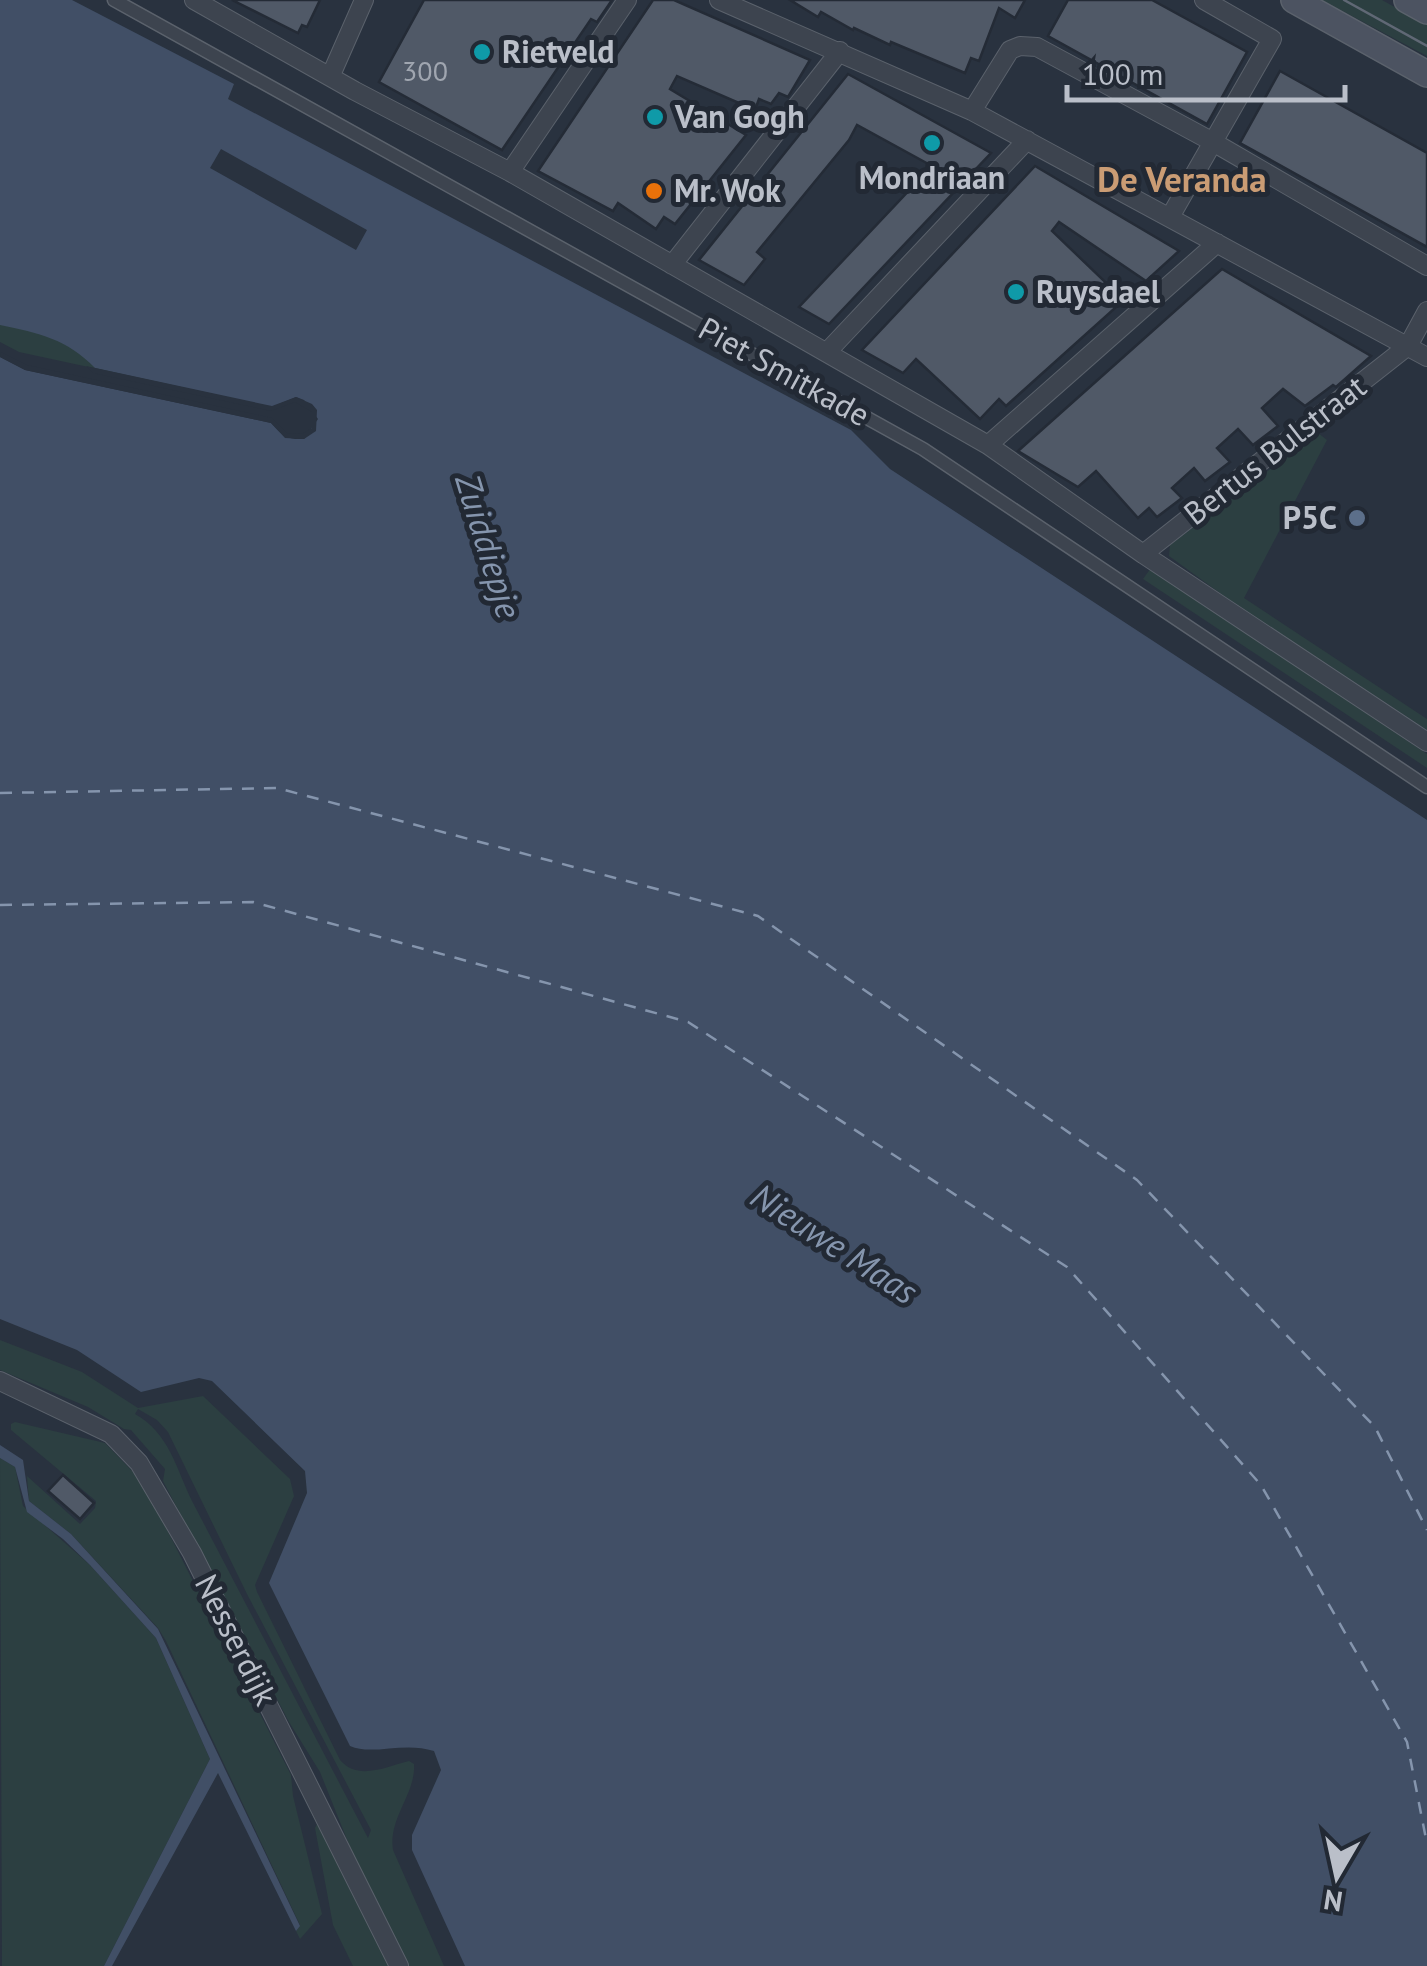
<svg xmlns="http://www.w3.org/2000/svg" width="1427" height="1966" font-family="'PT Sans',sans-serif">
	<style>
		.green { fill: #2c3f41; fill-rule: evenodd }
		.water { fill: #414f66 }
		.pier { fill: #29323f }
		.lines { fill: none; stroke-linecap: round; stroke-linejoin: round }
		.ferry { stroke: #8595ad; stroke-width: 2.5; stroke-dasharray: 12 10; stroke-linecap: butt }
		.building { fill: #505967; stroke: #242b36; stroke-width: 2.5 }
		.pedestrian-casing { stroke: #5b626c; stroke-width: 15 }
		.minor-casing { stroke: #5b626c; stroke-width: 20 }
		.secondary-casing { stroke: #5b626c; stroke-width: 28 }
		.pedestrian { stroke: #3d444f; stroke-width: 12 }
		.minor { stroke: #3d444f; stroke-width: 18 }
		.secondary { stroke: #4c5361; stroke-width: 25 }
		.tram { stroke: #606875; stroke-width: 2.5 }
		.culture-dot { fill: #0f9aa8; stroke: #222934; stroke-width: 4 }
		.food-dot { fill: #e8710a; stroke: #222934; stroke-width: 4 }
		.service-dot { fill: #5c6f8a; stroke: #222934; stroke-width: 4 }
		.labels { text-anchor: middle; stroke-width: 10; stroke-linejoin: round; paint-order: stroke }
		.number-label { font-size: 28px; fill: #a0a6b0 }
		.poi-label { font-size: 32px; font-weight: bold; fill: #babfc9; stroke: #222934; text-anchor: start }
		.street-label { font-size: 32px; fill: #babfc9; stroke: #222934 }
		.neighbourhood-label { font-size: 35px; font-weight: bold; fill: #ca9c74; stroke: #222934 }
		.water-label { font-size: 35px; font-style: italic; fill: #8595ad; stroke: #222934 }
	</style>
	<rect width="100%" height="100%" fill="#29323f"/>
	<!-- green -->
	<path class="green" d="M1322 0H1382L1427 25V56Z
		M0 273 237 399 19 352 0 342Z
		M1318 433 1327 440 1244 598 1427 719V730L1224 596 1169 556 1170 545Z
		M1151 568 1427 754V768L1143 579Z
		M0 1340 82 1372 138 1408 203 1396 290 1479 294 1496 255 1585 257 1592 340 1760C358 1781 385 1767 409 1761L414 1764C416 1794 388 1818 393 1850L444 1966H407L358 1867 320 1772 289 1722 163 1481 165 1469 131 1430 124 1429 88 1407 0 1370ZM138 1409 157 1420 168 1432 247 1594 371 1830 368 1838 192 1501C176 1468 169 1433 135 1414Z
		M15 1422 105 1443 137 1476 157 1510 291 1775 293 1796 322 1914 300 1939 296 1931 300 1925 166 1641 158 1628 71 1534 29 1501 27 1476 80 1524 95 1508 96 1501 11 1430V1424Z
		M0 1458 15 1467 23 1506 90 1565 156 1638 210 1759 104 1966H2Z
		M317 1824 388 1966H353L333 1925 315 1828Z"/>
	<!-- water -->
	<path class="water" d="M0 0H72L234 84 228 99 851 430 890 469 1427 820V1966H465L412 1850V1835L441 1770 434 1751C404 1741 372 1756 350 1746L269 1583 307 1493 305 1471 212 1381 199 1378 141 1392 77 1350 0 1319V357L25 370 271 423C282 435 287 440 304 439L318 419 304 400 296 397 272 407 95 368C67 339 39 333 0 325Z
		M0 1445 23 1460 29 1501 71 1534 158 1629 300 1926 296 1931 218 1773 112 1966H104L210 1759 156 1638 90 1565 63 1539 27 1512 15 1467 0 1458Z"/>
	<!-- pier -->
	<path class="pier" d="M221 149 367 230 356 250 210 168Z
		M1 352 27 365 272 418 287 433 302 434 312 428V412L295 402 271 411 93 373 86 366 272 406 296 397 312 404 317 410 316 431 304 439 285 438 271 423 25 370 0 357Z"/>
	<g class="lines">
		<!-- ferry -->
		<path class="ferry" d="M0 793 277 788 758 916 1137 1180 1375 1427 1427 1530
			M0 905 253 902 688 1022 1067 1267 1261 1485 1407 1742 1427 1844"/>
	</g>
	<!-- building -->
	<path class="building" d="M232 0H320L307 27 302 25 298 33Z
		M424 0H612L597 22 591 19 502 150 379 82Z
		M653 0H674L810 60 788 97 779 93 771 104 759 99 755 110 677 76 670 89 746 135 675 224 664 217 656 229 618 203 613 211 538 171Z
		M790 0H1025L1015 18 999 8 979 61 971 58 965 73 891 42 890 45 854 28 853 30 821 12 818 17Z
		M1068 0H1152L1247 52 1207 124 1048 36Z
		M1280 71 1427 153V247L1240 143Z
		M848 74 991 153 829 324 799 307 932 166 857 125 849 140 757 252 765 259 744 285 699 260Z
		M1035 166 1179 251 1146 281 1059 222 1052 231 1124 300 1006 406 999 399 980 419 916 359 903 373 862 350Z
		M1222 269 1371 356 1336 387 1333 385 1305 406 1283 389 1262 408 1278 426 1253 445 1238 429 1217 448 1230 462 1205 481 1194 468 1172 488 1182 498 1157 517 1149 508 1138 518 1096 471 1078 487 1018 451Z
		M63 1475 94 1503 80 1519 48 1491Z"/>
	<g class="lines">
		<defs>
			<path id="pedestrian" d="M114 0 923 449 1427 787"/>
			<path id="minor" d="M194 0 355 91 510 172 988 445 1143 554 1427 742
				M719 0 972 111 1427 357
				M331 75 364 0
				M972 111 1010 50 1020 46 1037 47 1213 142 1427 266
				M510 172 627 0
				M1170 217 1272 39 1204 0
				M672 265 840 51
				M827 352 1027 140
				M988 445 1217 243
				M1143 554 1408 346 1427 311
				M0 1381 111 1434 139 1463 192 1553 399 1966"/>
			<path id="secondary" d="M1294 0 1427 74
				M1407 0 1427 11"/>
		</defs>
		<!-- pedestrian casing -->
		<use href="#pedestrian" class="pedestrian-casing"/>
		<!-- minor casing -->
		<use href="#minor" class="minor-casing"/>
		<!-- secondary casing -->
		<use href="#secondary" class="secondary-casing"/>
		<!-- pedestrian -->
		<use href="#pedestrian" class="pedestrian"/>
		<!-- minor -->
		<use href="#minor" class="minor"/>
		<!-- secondary -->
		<use href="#secondary" class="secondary"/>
		<!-- tram -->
		<path class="tram" d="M1344 0 1427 46"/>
	</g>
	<!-- markers -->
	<g class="culture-dot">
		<circle cx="482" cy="52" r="10"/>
		<circle cx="655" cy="117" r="10"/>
		<circle cx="932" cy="143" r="10"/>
		<circle cx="1016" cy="292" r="10"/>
	</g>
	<circle class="food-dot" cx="654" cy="191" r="10"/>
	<circle class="service-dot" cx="1357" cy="518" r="10"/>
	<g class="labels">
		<!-- number labels -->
		<g class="number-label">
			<text x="425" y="81">300</text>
		</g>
		<!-- poi labels -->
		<g class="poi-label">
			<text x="502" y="63">Rietveld</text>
			<text x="675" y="128">Van Gogh</text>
			<text x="932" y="189" text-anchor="middle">Mondriaan</text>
			<text x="674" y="202">Mr. Wok</text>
			<text x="1036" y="303">Ruysdael</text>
			<text x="1337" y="529" text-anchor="end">P5C</text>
		</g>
		<!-- street labels -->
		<g class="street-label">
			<text transform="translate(784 372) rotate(29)" y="11">Piet Smitkade</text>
			<text transform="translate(1275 450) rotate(-38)" y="11">Bertus Bulstraat</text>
			<text transform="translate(236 1640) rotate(63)" y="11">Nesserdijk</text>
		</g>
		<!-- neighbourhood labels -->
		<g class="neighbourhood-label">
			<text x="1182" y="192">De Veranda</text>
		</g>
		<!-- water labels -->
		<g class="water-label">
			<text transform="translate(488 546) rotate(73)" y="12">Zuiddiepje</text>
			<text transform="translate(834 1244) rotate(33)" y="12">Nieuwe Maas</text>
		</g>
	</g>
	<!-- north arrow -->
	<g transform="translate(1337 1876) rotate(189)" stroke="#222934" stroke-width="8" paint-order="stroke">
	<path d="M0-8L18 38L0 25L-18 38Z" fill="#babfc9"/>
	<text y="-15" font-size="28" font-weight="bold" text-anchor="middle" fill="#babfc9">N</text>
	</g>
	<!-- scale -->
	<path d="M1067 85v15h278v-15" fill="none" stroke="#babfc9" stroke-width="5"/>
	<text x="1082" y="85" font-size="30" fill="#babfc9" stroke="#222934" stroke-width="8" paint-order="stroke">100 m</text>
</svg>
